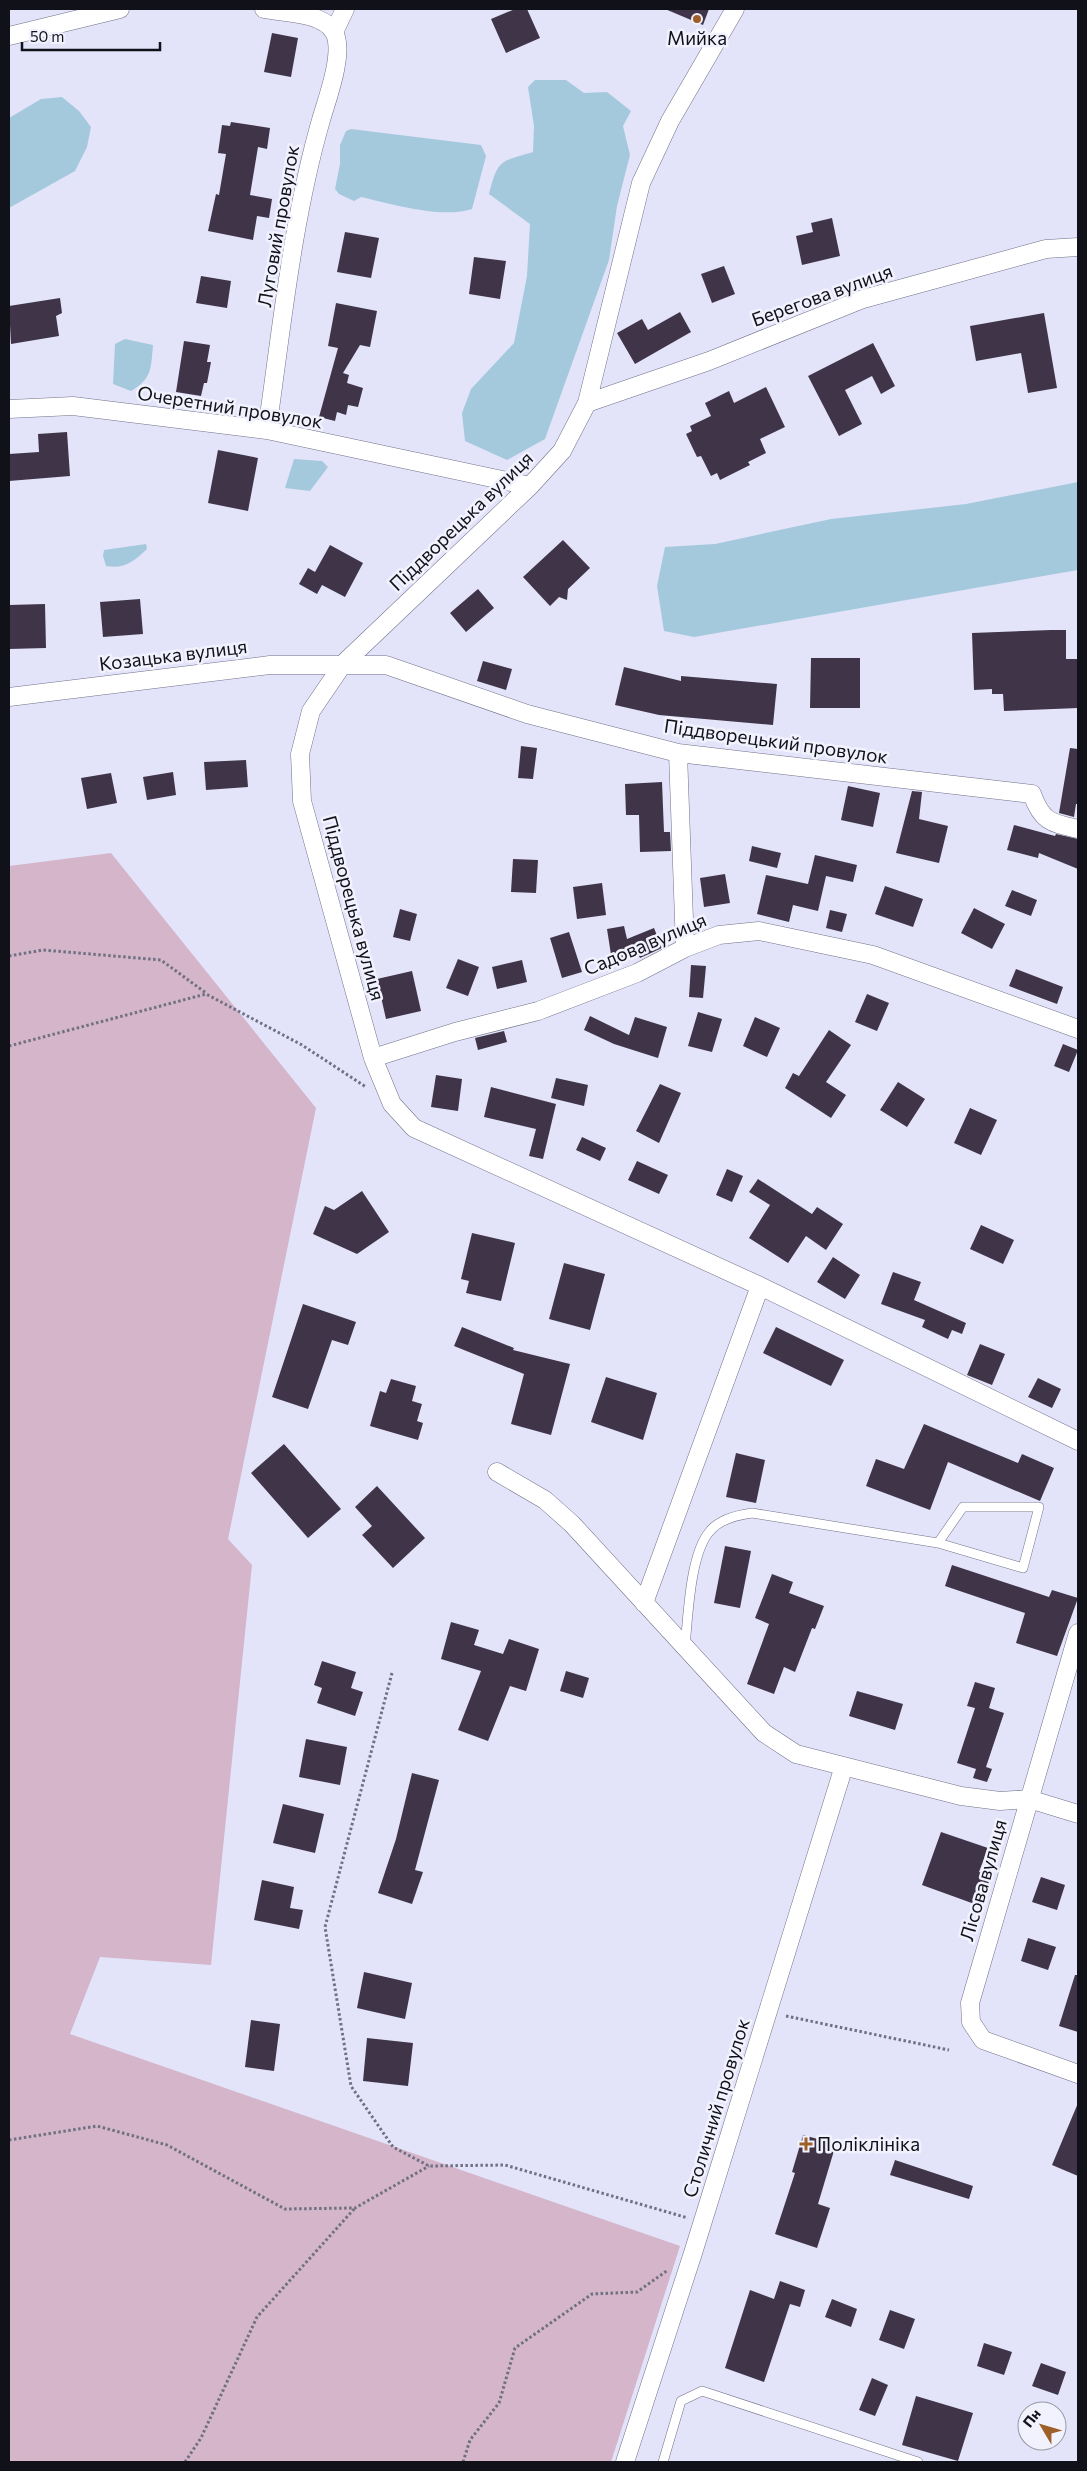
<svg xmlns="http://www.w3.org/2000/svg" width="1087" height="2471" font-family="Commissioner,sans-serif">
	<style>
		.green { fill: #d4b5ca }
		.water { fill: #a5c9dc }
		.building { fill: #403548 }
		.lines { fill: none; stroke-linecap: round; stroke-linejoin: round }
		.lane-casing { stroke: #717189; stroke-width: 10 }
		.street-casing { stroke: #717189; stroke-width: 19 }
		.path { stroke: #707180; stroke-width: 3; stroke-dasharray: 2.5 2.5; stroke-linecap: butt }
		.lane { stroke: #fff; stroke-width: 9 }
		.street { stroke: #fff; stroke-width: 18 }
		.poi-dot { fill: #9f5f28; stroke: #f2f2fe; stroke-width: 2 }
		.labels { text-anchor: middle; stroke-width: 5; stroke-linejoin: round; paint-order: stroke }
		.poi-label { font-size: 19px; fill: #11111a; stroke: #f2f2fe }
		.street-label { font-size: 19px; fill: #11111a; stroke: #f2f2fe }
	</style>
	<rect width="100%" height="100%" fill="#e3e4fa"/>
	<!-- green -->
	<path class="green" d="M111 853 316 1108 228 1539 252 1565 211 1965 100 1957 70 2034 680 2246 611 2462H9V866Z"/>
	<!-- water -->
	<path class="water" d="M535 80H566L584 93 607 92 631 111 623 126 630 155 617 206 609 260 545 439 507 460 465 441 462 413 471 389 514 343 527 276 530 224 489 194C498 159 500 162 533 152L534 126 528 87Z
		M62 97 79 111 91 127 87 147 75 171 9 208V118L41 99Z
		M351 129 481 145 486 156 472 209C442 219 392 204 361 197L354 201 339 194 335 189 340 164V145L346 131Z
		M125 339 153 345C151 368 152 379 131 391L113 384 115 344Z
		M294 459 322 461 328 467 310 491 285 488Z
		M1078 482V570L694 637 664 631 657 586 665 547 715 544 831 519 966 504Z
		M146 544 147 549C133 562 125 569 106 566L103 556 104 550Z"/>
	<!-- building -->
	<path class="building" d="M515 9H527L540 38 506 53 491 19Z
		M665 9H709L703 25Z
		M272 33 298 38 291 77 264 72Z
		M231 122 270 128 267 149 258 147 250 195 272 199 269 218 257 216 253 240 208 231 216 194 219 195 226 154 218 153 222 125 230 126Z
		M832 218 840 256 802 265 796 236 813 232 811 223Z
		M345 232 379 238 371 278 337 272Z
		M474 257 506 261 500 299 469 294Z
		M724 266 735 294 712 303 701 274Z
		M201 276 231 281 227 308 196 303Z
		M60 298 62 313 56 316 59 336 11 344 9 306Z
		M336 303 377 311 370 347 360 345 343 373 349 375 347 383 363 388 358 407 348 405 346 415 337 412 335 421 319 417 338 348 328 346Z
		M680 312 691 332 635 364 617 333 642 319 648 330Z
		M1044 313 1057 388 1028 393 1021 353 976 361 970 326Z
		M184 341 210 345 207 362H211L207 383H204L201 396 176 392Z
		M873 343 895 386 881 394 872 376 845 390 862 424 839 436 808 376Z
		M766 387 785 427 760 439 766 453 748 462 750 465 720 480 717 473 711 476 701 456 697 457 686 434 692 431 690 426 711 416 705 403 729 391 734 403Z
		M67 432 70 476 9 481V454L39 452 38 434Z
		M218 450 258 458 248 511 208 503Z
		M563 540 590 568 568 589 567 600 559 597 550 606 523 577Z
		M330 545 363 563 345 597 322 585 317 594 299 584 308 568 315 572Z
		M478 589 494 608 466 632 450 613Z
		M140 599 143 634 103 637 100 602Z
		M45 604 46 648 9 649V605Z
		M1051 630H1066V659H1078V708L1004 711 1003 694H992V689L974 690 972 633Z
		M811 658H860V708H810Z
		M483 661 512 669 506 690 477 681Z
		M624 667 681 681V676L777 684 773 725 659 715 615 705Z
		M521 746 537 748 533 779 518 778Z
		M1070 748 1078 749V804H1076L1074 817 1059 813Z
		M246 760 248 787 206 790 204 762Z
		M173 772 176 795 147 800 143 777Z
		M111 773 117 803 87 809 81 778Z
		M662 782 664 832H670L671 851 640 852 639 815H626L625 784Z
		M848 786 880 793 873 827 841 820Z
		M912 791 922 792 919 819 948 826 939 863 896 853Z
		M1014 825 1055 836 1056 834 1078 839V869L1039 853 1038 858 1007 850Z
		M752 846 781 853 777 868 749 861Z
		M815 855 857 865 853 882 826 876 818 911 793 905 789 922 757 914 766 875 808 884Z
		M513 859 538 860 536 893 511 892Z
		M725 874 730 903 704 907 700 878Z
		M602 883 606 915 577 919 573 887Z
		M885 886 923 899 913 927 875 914Z
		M1012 890 1037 900 1031 916 1005 906Z
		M974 908 1005 924 992 949 961 933Z
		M400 909 417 914 410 941 393 937Z
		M830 910 847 914 842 932 826 928Z
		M624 926 627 939 654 928 662 948 640 958 639 956 612 961 607 929Z
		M569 932 582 972 562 978 550 938Z
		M458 959 479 967 468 996 446 988Z
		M522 960 527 982 497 989 492 967Z
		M691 965 706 966 703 998 689 997Z
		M1016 969 1063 987 1057 1004 1009 986Z
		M412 971 421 1011 386 1019 377 979Z
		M867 994 889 1003 877 1031 855 1022Z
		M698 1012 722 1019 712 1052 688 1046Z
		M590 1016 629 1035 635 1017 667 1027 658 1058 614 1044 584 1030Z
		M755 1017 780 1028 767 1057 743 1046Z
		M829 1030 851 1045 826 1082 846 1095 831 1118 785 1088 793 1073 799 1076Z
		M504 1031 507 1042 478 1050 475 1038Z
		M1063 1044 1078 1050 1069 1072 1054 1066Z
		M436 1075 462 1079 458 1111 431 1107Z
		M556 1078 588 1085 584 1106 551 1098Z
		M898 1082 925 1099 907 1127 880 1110Z
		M660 1084 681 1093 659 1143 636 1131Z
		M491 1087 556 1104 543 1159 529 1156 536 1129 484 1117Z
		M970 1108 997 1120 981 1155 954 1143Z
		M582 1137 606 1148 600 1161 576 1150Z
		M637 1161 668 1175 659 1194 628 1180Z
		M727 1169 743 1176 732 1202 716 1195Z
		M758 1179 812 1214 817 1207 843 1224 826 1250 806 1236 788 1263 749 1238 770 1205 749 1192Z
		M362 1191 389 1232 357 1254 313 1234 325 1206 334 1210Z
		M981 1225 1014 1240 1003 1264 970 1249Z
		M472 1233 515 1243 501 1301 466 1293 469 1281 461 1279Z
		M833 1257 860 1275 845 1299 817 1282Z
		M564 1263 605 1274 590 1330 549 1319Z
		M893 1272 921 1282 914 1300 966 1323 962 1334 952 1330 948 1339 922 1327 925 1320 881 1304Z
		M303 1304 356 1322 348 1345 332 1340 308 1409 272 1397Z
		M462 1327 514 1348 513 1350 570 1364 551 1435 511 1424 524 1374 454 1346Z
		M776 1327 844 1360 831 1386 763 1353Z
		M980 1344 1005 1354 992 1385 967 1375Z
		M606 1377 657 1393 643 1440 591 1422Z
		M1038 1378 1061 1389 1052 1408 1028 1397Z
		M391 1379 416 1386 412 1401 422 1404 417 1421 423 1423 418 1440 370 1426 380 1391 386 1393Z
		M924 1424 1018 1463 1022 1454 1054 1468 1040 1501 948 1462 930 1510 866 1486 876 1459 904 1469Z
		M284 1444 341 1509 308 1538 251 1473Z
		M736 1453 765 1460 756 1503 726 1497Z
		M377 1486 425 1538 393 1568 362 1535 372 1526 355 1507Z
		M725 1546 751 1551 740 1608 714 1603Z
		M952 1565 1049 1597 1052 1590 1078 1598 1057 1656 1016 1643 1025 1613 945 1586Z
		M772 1574 793 1582 789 1593 824 1606 815 1629 812 1628 795 1672 784 1667 774 1694 747 1684 769 1624 755 1618Z
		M451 1622 479 1630 474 1645 503 1654 509 1639 539 1649 526 1691 510 1686 488 1741 458 1730 481 1671 441 1659Z
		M322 1661 356 1672 351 1688 363 1692 355 1716 317 1703 322 1688 314 1685Z
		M566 1671 589 1678 583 1698 560 1691Z
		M975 1682 995 1688 989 1708 1004 1713 986 1767 992 1769 987 1782 973 1778 976 1769 957 1763 975 1708 967 1706Z
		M857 1691 903 1704 895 1730 849 1716Z
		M306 1739 347 1747 340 1785 299 1777Z
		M412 1773 439 1780 415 1870 423 1872 412 1904 378 1893 396 1839Z
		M283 1804 324 1814 315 1853 273 1843Z
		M941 1832 988 1848 979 1872 991 1876 980 1906 922 1885Z
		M1041 1877 1065 1885 1057 1910 1032 1902Z
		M262 1880 294 1887 290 1908 303 1910 299 1929 254 1920Z
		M1028 1938 1056 1947 1048 1970 1021 1961Z
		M364 1972 412 1983 405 2019 357 2008Z
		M1075 1975H1078V2032L1059 2026Z
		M251 2020 280 2024 274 2071 245 2067Z
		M367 2038 413 2043 408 2086 363 2081Z
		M1078 2103V2176L1052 2165Z
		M803 2135 836 2144 818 2204 830 2208 817 2248 775 2234 795 2173 792 2172Z
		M895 2160 973 2186 969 2199 890 2175Z
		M780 2281 805 2290 800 2307 790 2304 764 2382 725 2368 750 2290 774 2299Z
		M832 2299 857 2309 851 2327 825 2317Z
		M890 2310 915 2319 904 2349 879 2340Z
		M984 2343 1012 2352 1004 2375 977 2366Z
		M1041 2363 1066 2372 1058 2395 1032 2386Z
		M872 2378 888 2385 875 2416 859 2410Z
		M916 2396 973 2413 958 2461 902 2445Z"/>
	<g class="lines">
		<defs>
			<path id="lane" d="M685 1647C688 1617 690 1553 710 1531 720 1519 737 1515 752 1513L938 1543 1023 1568 1039 1507H963L938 1543
				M663 2462 681 2401 702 2391 918 2462"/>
			<path id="street" d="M264 9C284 13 322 12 334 32 345 52 327 99 321 120 292 221 282 326 267 430
				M735 9 670 121 641 183 587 403 562 451 530 486 343 664 311 711 300 754 302 801 373 1058 392 1104 414 1128 760 1286 1078 1441
				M334 32 345 9
				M9 36 120 9
				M587 403 709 361 863 299 1046 249 1078 247
				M9 409 73 406 267 430 530 486
				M9 697 270 665H386L527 714 678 753 1032 794C1042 822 1051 823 1078 829
				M678 753 685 948
				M373 1058 455 1032 538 1011 637 973 685 948 719 935 759 931 873 955 1078 1029
				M497 1472 545 1500 572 1524 764 1733 796 1754 961 1796 1000 1801 1029 1799 1078 1814
				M644 1603 760 1286
				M1078 1633 970 2003 971 2022 983 2040 1078 2074
				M625 2462 693 2253 844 1766"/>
		</defs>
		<!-- lane casing -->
		<use href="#lane" class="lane-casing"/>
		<!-- street casing -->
		<use href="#street" class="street-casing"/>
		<!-- path -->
		<path class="path" d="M9 956 43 950 161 960 206 993
			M9 1046 206 994 302 1045 366 1087
			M392 1673 325 1927 351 2086 393 2147 429 2166 505 2165 688 2218
			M786 2016 949 2050
			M9 2140 97 2126 167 2145 285 2209 355 2208 429 2166
			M185 2462 201 2438 257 2317 355 2208
			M463 2462 470 2440 499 2403 515 2348 592 2294 637 2292 668 2270"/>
		<!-- lane -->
		<use href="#lane" class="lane"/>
		<!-- street -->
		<use href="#street" class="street"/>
	</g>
	<!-- markers -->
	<g class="poi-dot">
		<circle cx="697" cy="19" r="5"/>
		<path d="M803.5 2136.5h5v5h5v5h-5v5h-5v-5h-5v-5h5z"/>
	</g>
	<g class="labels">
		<!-- poi labels -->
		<g class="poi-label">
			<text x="697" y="45">Мийка</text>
			<text x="817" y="2151" text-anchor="start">Поліклініка</text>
		</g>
		<!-- street labels -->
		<g class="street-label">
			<text transform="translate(278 226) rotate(-80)" y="7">Луговий провулок</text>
			<text transform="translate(822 295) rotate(-20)" y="7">Берегова вулиця</text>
			<text transform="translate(230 407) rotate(9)" y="7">Очеретний провулок</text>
			<text transform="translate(461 521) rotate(-44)" y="7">Піддворецька вулиця</text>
			<text transform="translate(173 655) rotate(-7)" y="7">Козацька вулиця</text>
			<text transform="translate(776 741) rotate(8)" y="7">Піддворецький провулок</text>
			<text transform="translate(354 908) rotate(75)" y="7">Піддворецька вулиця</text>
			<text transform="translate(645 944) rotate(-23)" y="7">Садова вулиця</text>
			<text transform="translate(983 1880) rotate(-74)" y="7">Лісова вулиця</text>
			<text transform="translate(716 2108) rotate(-73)" y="7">Столичний провулок</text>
		</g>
	</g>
	<!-- border -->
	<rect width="1087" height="2471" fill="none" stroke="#11111a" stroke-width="20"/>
	<!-- north arrow -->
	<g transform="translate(1042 2426) rotate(308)"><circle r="24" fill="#f2f2fe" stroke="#9898a3"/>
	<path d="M0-4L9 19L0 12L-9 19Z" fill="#9f5f28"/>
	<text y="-8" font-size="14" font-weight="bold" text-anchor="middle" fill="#11111a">Пн</text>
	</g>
	<!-- scale -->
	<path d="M22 42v8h138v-8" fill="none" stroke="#11111a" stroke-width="2.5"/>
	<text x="30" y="42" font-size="15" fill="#11111a" stroke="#f2f2fe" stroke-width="4" paint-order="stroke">50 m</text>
</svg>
